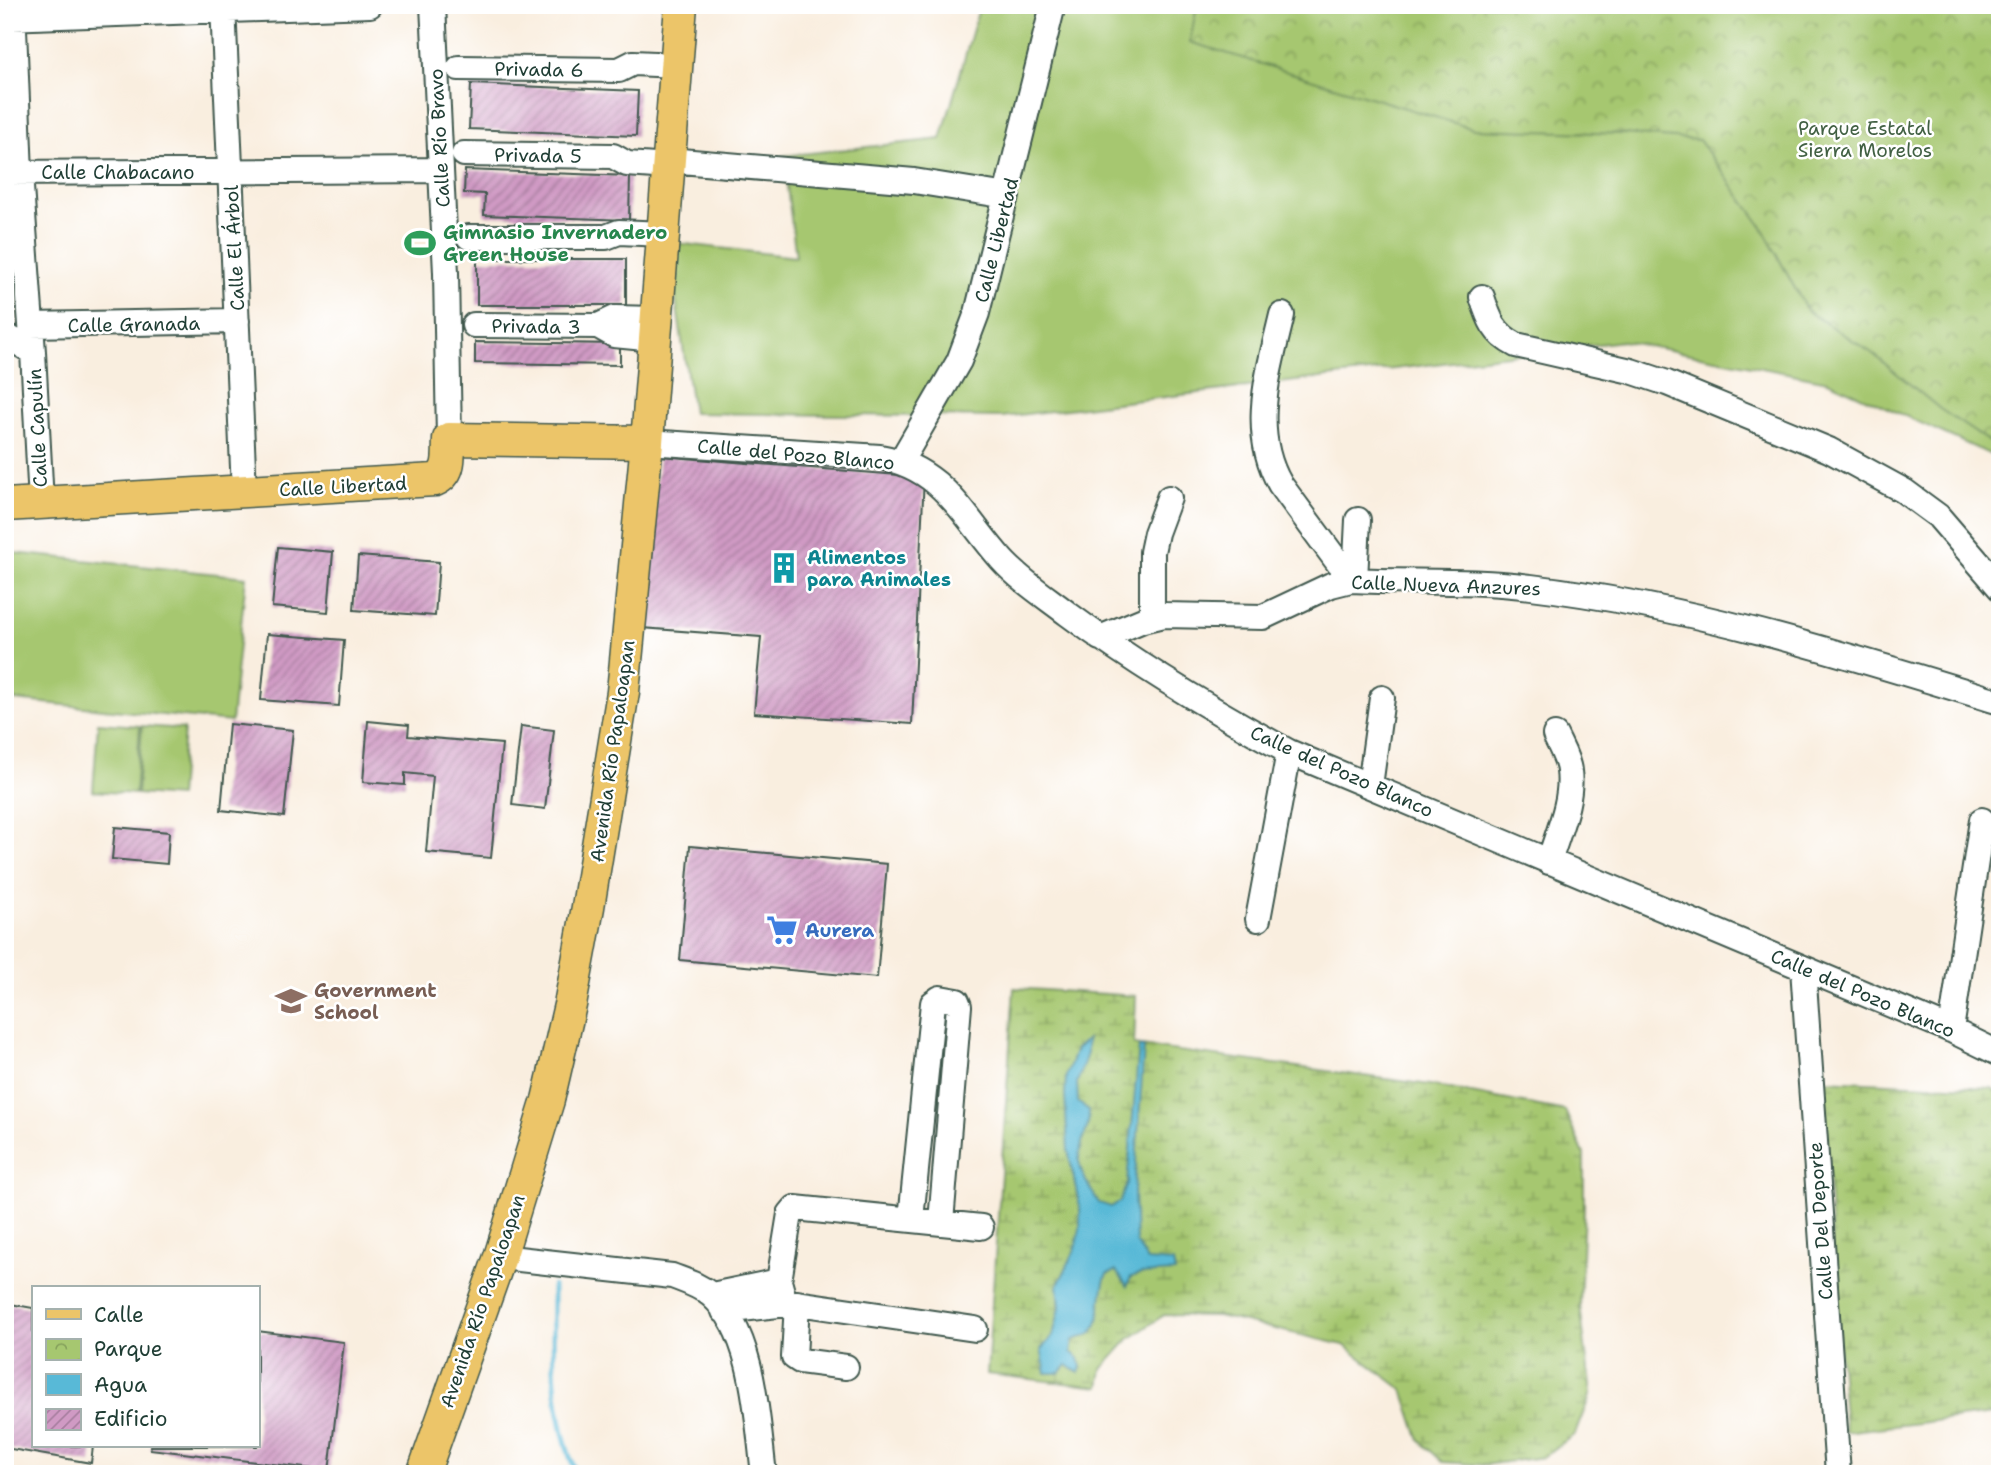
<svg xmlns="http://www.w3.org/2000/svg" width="2005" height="1479" font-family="'Shantell Sans',sans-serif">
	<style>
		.grass { fill: #a6c770; stroke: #628252; stroke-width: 2 }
		.wetland { fill: url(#wetland-marsh); stroke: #628252; stroke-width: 2 }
		.park { fill: url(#park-crowns); stroke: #628252; stroke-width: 2 }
		.water { fill: #58b9d7; stroke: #3c7b86; stroke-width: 2 }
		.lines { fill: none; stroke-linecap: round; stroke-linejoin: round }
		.stream { stroke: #58b9d7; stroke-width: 5 }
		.building { fill: url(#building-hatch) }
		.minor-casing { stroke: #40584e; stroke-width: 28 }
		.major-casing { stroke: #40584e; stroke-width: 35 }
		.minor { stroke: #fff; stroke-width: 24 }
		.major { stroke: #ecc569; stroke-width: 32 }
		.labels { text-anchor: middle; stroke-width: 5; stroke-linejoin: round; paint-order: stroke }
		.street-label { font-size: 19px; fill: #1f3d34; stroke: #fff }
		.park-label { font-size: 19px; fill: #416043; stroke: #fff }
		.leisure-label { font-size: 19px; font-weight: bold; fill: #27864d; stroke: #fff; text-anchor: start }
		.culture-label { font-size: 19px; font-weight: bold; fill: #0d838f; stroke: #fff; text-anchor: start }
		.shop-label { font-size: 19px; font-weight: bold; fill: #366cbe; stroke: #fff; text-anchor: start }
		.education-label { font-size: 19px; font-weight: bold; fill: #785e54; stroke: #fff; text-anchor: start }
	</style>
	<defs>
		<pattern id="wetland-marsh" width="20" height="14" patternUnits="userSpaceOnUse" patternTransform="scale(1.75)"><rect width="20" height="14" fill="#a6c770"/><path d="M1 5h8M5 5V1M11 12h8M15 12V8" fill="none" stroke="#87a35d"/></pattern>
		<pattern id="park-crowns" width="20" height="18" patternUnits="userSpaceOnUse" patternTransform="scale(1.75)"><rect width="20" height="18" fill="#a6c770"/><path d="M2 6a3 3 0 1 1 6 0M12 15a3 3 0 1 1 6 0" fill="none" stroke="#87a35d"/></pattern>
		<pattern id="building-hatch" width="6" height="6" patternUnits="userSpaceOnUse" patternTransform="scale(1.75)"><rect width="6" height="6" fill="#d09ac4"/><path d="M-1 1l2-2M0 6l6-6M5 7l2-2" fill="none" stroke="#a87fa0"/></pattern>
	</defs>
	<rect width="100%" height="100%" fill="#fff"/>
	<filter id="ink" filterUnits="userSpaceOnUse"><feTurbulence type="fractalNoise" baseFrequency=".0143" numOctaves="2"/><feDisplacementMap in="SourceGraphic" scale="14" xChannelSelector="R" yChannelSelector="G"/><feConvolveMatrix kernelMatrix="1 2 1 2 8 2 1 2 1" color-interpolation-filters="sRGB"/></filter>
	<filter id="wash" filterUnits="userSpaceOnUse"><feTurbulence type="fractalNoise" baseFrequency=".00686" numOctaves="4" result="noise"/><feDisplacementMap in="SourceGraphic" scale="28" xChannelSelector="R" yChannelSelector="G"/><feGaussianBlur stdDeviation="1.57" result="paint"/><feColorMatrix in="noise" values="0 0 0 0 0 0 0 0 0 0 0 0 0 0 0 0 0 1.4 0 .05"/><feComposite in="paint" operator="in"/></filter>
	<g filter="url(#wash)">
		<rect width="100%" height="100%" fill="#f9eedf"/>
		<!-- grass -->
		<path class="grass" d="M980 5H2000V459L1828 381 1623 341 1002 417 693 413 667 242 796 257 783 156 941 139Z
			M5 552 246 577 231 722 5 699Z
			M98 723 140 726 135 794 93 791Z
			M142 726 184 729 179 797 137 794Z"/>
		<!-- wetland -->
		<path class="wetland" d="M1014 988 1136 996 1134 1045 1430 1085 1565 1111 1584 1154V1207L1580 1306 1591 1393 1575 1434 1543 1457 1484 1465 1443 1462 1420 1441 1403 1390 1344 1345 1218 1316 1164 1315 1129 1339 1102 1369 1099 1387 987 1374Z
			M1824 1080 1992 1088 2000 1096V1413L1845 1432 1833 1265Z"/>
		<!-- park -->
		<path class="park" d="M1197 5H2000V458L1995 446 1940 409 1872 353 1807 311 1761 225 1699 140 1624 134 1474 129 1190 42Z"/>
		<!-- water -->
		<path class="water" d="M1087 1039V1053L1077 1083 1078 1102 1089 1111C1089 1131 1084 1132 1080 1150 1075 1168 1090 1188 1099 1203L1111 1207 1120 1201 1127 1183 1139 1046 1144 1047 1134 1192 1136 1242 1147 1260 1173 1262 1175 1272 1141 1274 1131 1277 1127 1286 1116 1271 1107 1274C1098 1291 1104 1325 1090 1334 1085 1337 1078 1338 1073 1340L1071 1352 1079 1358 1081 1367 1079 1373 1067 1365 1060 1373H1046L1041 1349 1053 1336 1060 1307 1058 1285 1075 1250 1080 1229V1208L1068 1150 1065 1095 1066 1076 1076 1049Z"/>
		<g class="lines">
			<!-- stream -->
			<path class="stream" d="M553 1286C553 1354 550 1409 576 1474"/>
		</g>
		<g id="blocks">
			<!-- building -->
			<path class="building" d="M471 84 638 91 636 136 469 129Z
				M465 170 630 176 629 220 484 215 485 194 464 193Z
				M477 259H626V305H477Z
				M475 342 620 344V365L475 363Z
				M659 456 924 477 912 724 754 713 761 637 642 628Z
				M278 547 333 552 328 612 272 607Z
				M358 556 439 562 435 616 354 610Z
				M267 634 344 640 339 706 261 700Z
				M368 721 409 725 408 736 502 744 491 858 426 852 433 776 405 773V785L363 782Z
				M229 724 293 730 284 817 221 810Z
				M521 726 554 730 545 809 512 805Z
				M115 827 169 832 167 864 112 859Z
				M690 846 887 864 877 978 680 960Z
				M5 1303 33 1308V1446H93L91 1463 5 1448Z
				M257 1331 344 1342 329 1471 150 1449 151 1446H257Z"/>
		</g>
	</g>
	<g filter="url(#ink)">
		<use href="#blocks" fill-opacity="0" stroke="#40584e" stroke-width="2"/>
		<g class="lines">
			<defs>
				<path id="minor" d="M13 5 20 173 33 352 41 503
					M223 5 244 491
					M433 5 446 273 449 439
					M5 18 370 5
					M459 68 619 70 633 63 677 65
					M464 154 613 156 627 164 669 167
					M669 160 914 181 1007 196
					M6 173 441 170
					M469 237H606L619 232 663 234
					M1482 297C1489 319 1494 334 1516 345L1631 371 1667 383 1829 450 1904 491 1938 516 2000 588
					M1282 315C1269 371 1249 430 1280 484L1351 580
					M31 325 237 321
					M474 325 598 326 615 318 656 319
					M598 326 614 335 655 339
					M5 335 33 352
					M647 442 880 457C943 468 963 516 1002 560 1021 581 1046 597 1068 614 1138 666 1212 710 1289 752L1951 1030 2000 1054
					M901 461 959 361 977 313 1053 5
					M1355 580 1358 520
					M1152 617V552L1156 533 1169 498
					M1100 638 1143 620 1164 615 1263 617 1331 585 1351 580C1411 583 1472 579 1531 587 1691 606 1847 655 2000 702
					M1370 786 1382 698
					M1549 862C1557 834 1573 801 1569 771 1568 759 1560 746 1555 735
					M1258 919 1289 752
					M1803 968 1838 1474
					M1951 1030 1982 820
					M911 1219 933 1003 940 998 957 1001 959 1006 941 1222
					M500 1257 672 1276C685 1281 699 1285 711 1295 755 1333 757 1420 764 1474
					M712 1295 779 1281
					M785 1303 779 1281 790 1214 795 1208 981 1227
					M797 1303 794 1357 800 1361 846 1367
					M724 1311 797 1303 975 1329"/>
				<path id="major" d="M5 505 435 480C452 473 448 454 449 439L647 442
					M423 1474 500 1257 548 1100 570 1005 588 907 623 692 647 442 681 5"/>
			</defs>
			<!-- minor casing -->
			<use href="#minor" class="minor-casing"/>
			<!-- major casing -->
			<use href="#major" class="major-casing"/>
			<!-- minor -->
			<use href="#minor" class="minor"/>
			<!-- major -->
			<use href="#major" class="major"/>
		</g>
	</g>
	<!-- icons -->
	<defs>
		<symbol id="stadium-bare" viewBox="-9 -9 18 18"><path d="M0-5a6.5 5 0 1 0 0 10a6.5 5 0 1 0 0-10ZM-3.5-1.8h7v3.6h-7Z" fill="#2e9e5b" stroke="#fff" stroke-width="2.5" paint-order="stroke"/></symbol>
		<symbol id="building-bare" viewBox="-9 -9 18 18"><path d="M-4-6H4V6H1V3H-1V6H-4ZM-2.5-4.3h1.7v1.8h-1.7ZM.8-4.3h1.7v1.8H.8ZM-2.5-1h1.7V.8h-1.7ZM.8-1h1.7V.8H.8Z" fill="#0f9aa8" stroke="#fff" stroke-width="2.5" paint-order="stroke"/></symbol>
		<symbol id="supermarket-bare" viewBox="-9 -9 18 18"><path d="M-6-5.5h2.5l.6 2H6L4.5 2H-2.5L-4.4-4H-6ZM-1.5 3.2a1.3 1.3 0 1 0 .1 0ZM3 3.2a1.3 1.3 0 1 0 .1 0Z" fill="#3f7fe0" stroke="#fff" stroke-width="2.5" paint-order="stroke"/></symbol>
		<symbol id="school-bare" viewBox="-9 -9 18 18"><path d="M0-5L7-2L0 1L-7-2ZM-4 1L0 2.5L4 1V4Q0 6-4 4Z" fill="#8d6e63" stroke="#fff" stroke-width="2.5" paint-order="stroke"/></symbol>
	</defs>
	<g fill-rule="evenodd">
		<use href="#stadium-bare" x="398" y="221" width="44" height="44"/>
		<use href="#building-bare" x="762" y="546" width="44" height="44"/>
		<use href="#supermarket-bare" x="760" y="908" width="44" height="44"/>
		<use href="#school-bare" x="269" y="979" width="44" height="44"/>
	</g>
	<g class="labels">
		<!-- street labels -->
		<g class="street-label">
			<text transform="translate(539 69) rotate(1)" y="7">Privada 6</text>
			<text transform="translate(439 138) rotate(-93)" y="7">Calle Río Bravo</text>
			<text transform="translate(538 155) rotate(1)" y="7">Privada 5</text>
			<text x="118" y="179">Calle Chabacano</text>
			<text transform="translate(996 240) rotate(-76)" y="7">Calle Libertad</text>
			<text transform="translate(234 248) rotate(-93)" y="7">Calle El Árbol</text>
			<text transform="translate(134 324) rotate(-1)" y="7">Calle Granada</text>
			<text transform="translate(536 326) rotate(1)" y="7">Privada 3</text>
			<text transform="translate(37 428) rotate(-93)" y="7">Calle Capulín</text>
			<text transform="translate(796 454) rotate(5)" y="7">Calle del Pozo Blanco</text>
			<text transform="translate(343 486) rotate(-3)" y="7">Calle Libertad</text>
			<text transform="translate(1446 585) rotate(2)" y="7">Calle Nueva Anzures</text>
			<text transform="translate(612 751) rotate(-82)" y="7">Avenida Río Papaloapan</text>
			<text transform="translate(1342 771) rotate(24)" y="7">Calle del Pozo Blanco</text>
			<text transform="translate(1863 993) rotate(23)" y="7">Calle del Pozo Blanco</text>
			<text transform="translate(1820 1221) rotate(-94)" y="7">Calle Del Deporte</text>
			<text transform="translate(482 1301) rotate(-71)" y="7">Avenida Río Papaloapan</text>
		</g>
		<!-- park labels -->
		<g class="park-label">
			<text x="1865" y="135">Parque Estatal<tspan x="1865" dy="22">Sierra Morelos</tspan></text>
		</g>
		<!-- leisure labels -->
		<g class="leisure-label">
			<text x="443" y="239">Gimnasio Invernadero<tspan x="443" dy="22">Green House</tspan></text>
		</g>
		<!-- culture labels -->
		<g class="culture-label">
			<text x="807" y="564">Alimentos<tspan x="807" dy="22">para Animales</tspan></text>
		</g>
		<!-- shop labels -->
		<g class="shop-label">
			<text x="805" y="937">Aurera</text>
		</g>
		<!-- education labels -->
		<g class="education-label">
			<text x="314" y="997">Government<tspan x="314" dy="22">School</tspan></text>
		</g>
	</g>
	<!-- margin -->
	<rect width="2005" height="1479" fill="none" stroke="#fff" stroke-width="28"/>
	<!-- legend -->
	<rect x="32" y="1286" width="228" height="161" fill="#ffffff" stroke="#a5b1ae" stroke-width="2"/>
	<rect x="46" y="1309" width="35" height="10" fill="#ecc569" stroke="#a5b1ae" stroke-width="2"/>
	<text x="94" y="1322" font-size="21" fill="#1f3d34">Calle</text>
	<rect x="46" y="1339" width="35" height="21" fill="url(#park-crowns)" stroke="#a5b1ae" stroke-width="2"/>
	<text x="94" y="1356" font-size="21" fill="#1f3d34">Parque</text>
	<rect x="46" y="1374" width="35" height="21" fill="#58b9d7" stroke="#a5b1ae" stroke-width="2"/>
	<text x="94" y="1392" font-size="21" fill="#1f3d34">Agua</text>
	<rect x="46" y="1409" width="35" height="21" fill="url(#building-hatch)" stroke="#a5b1ae" stroke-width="2"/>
	<text x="94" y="1426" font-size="21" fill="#1f3d34">Edificio</text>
</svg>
